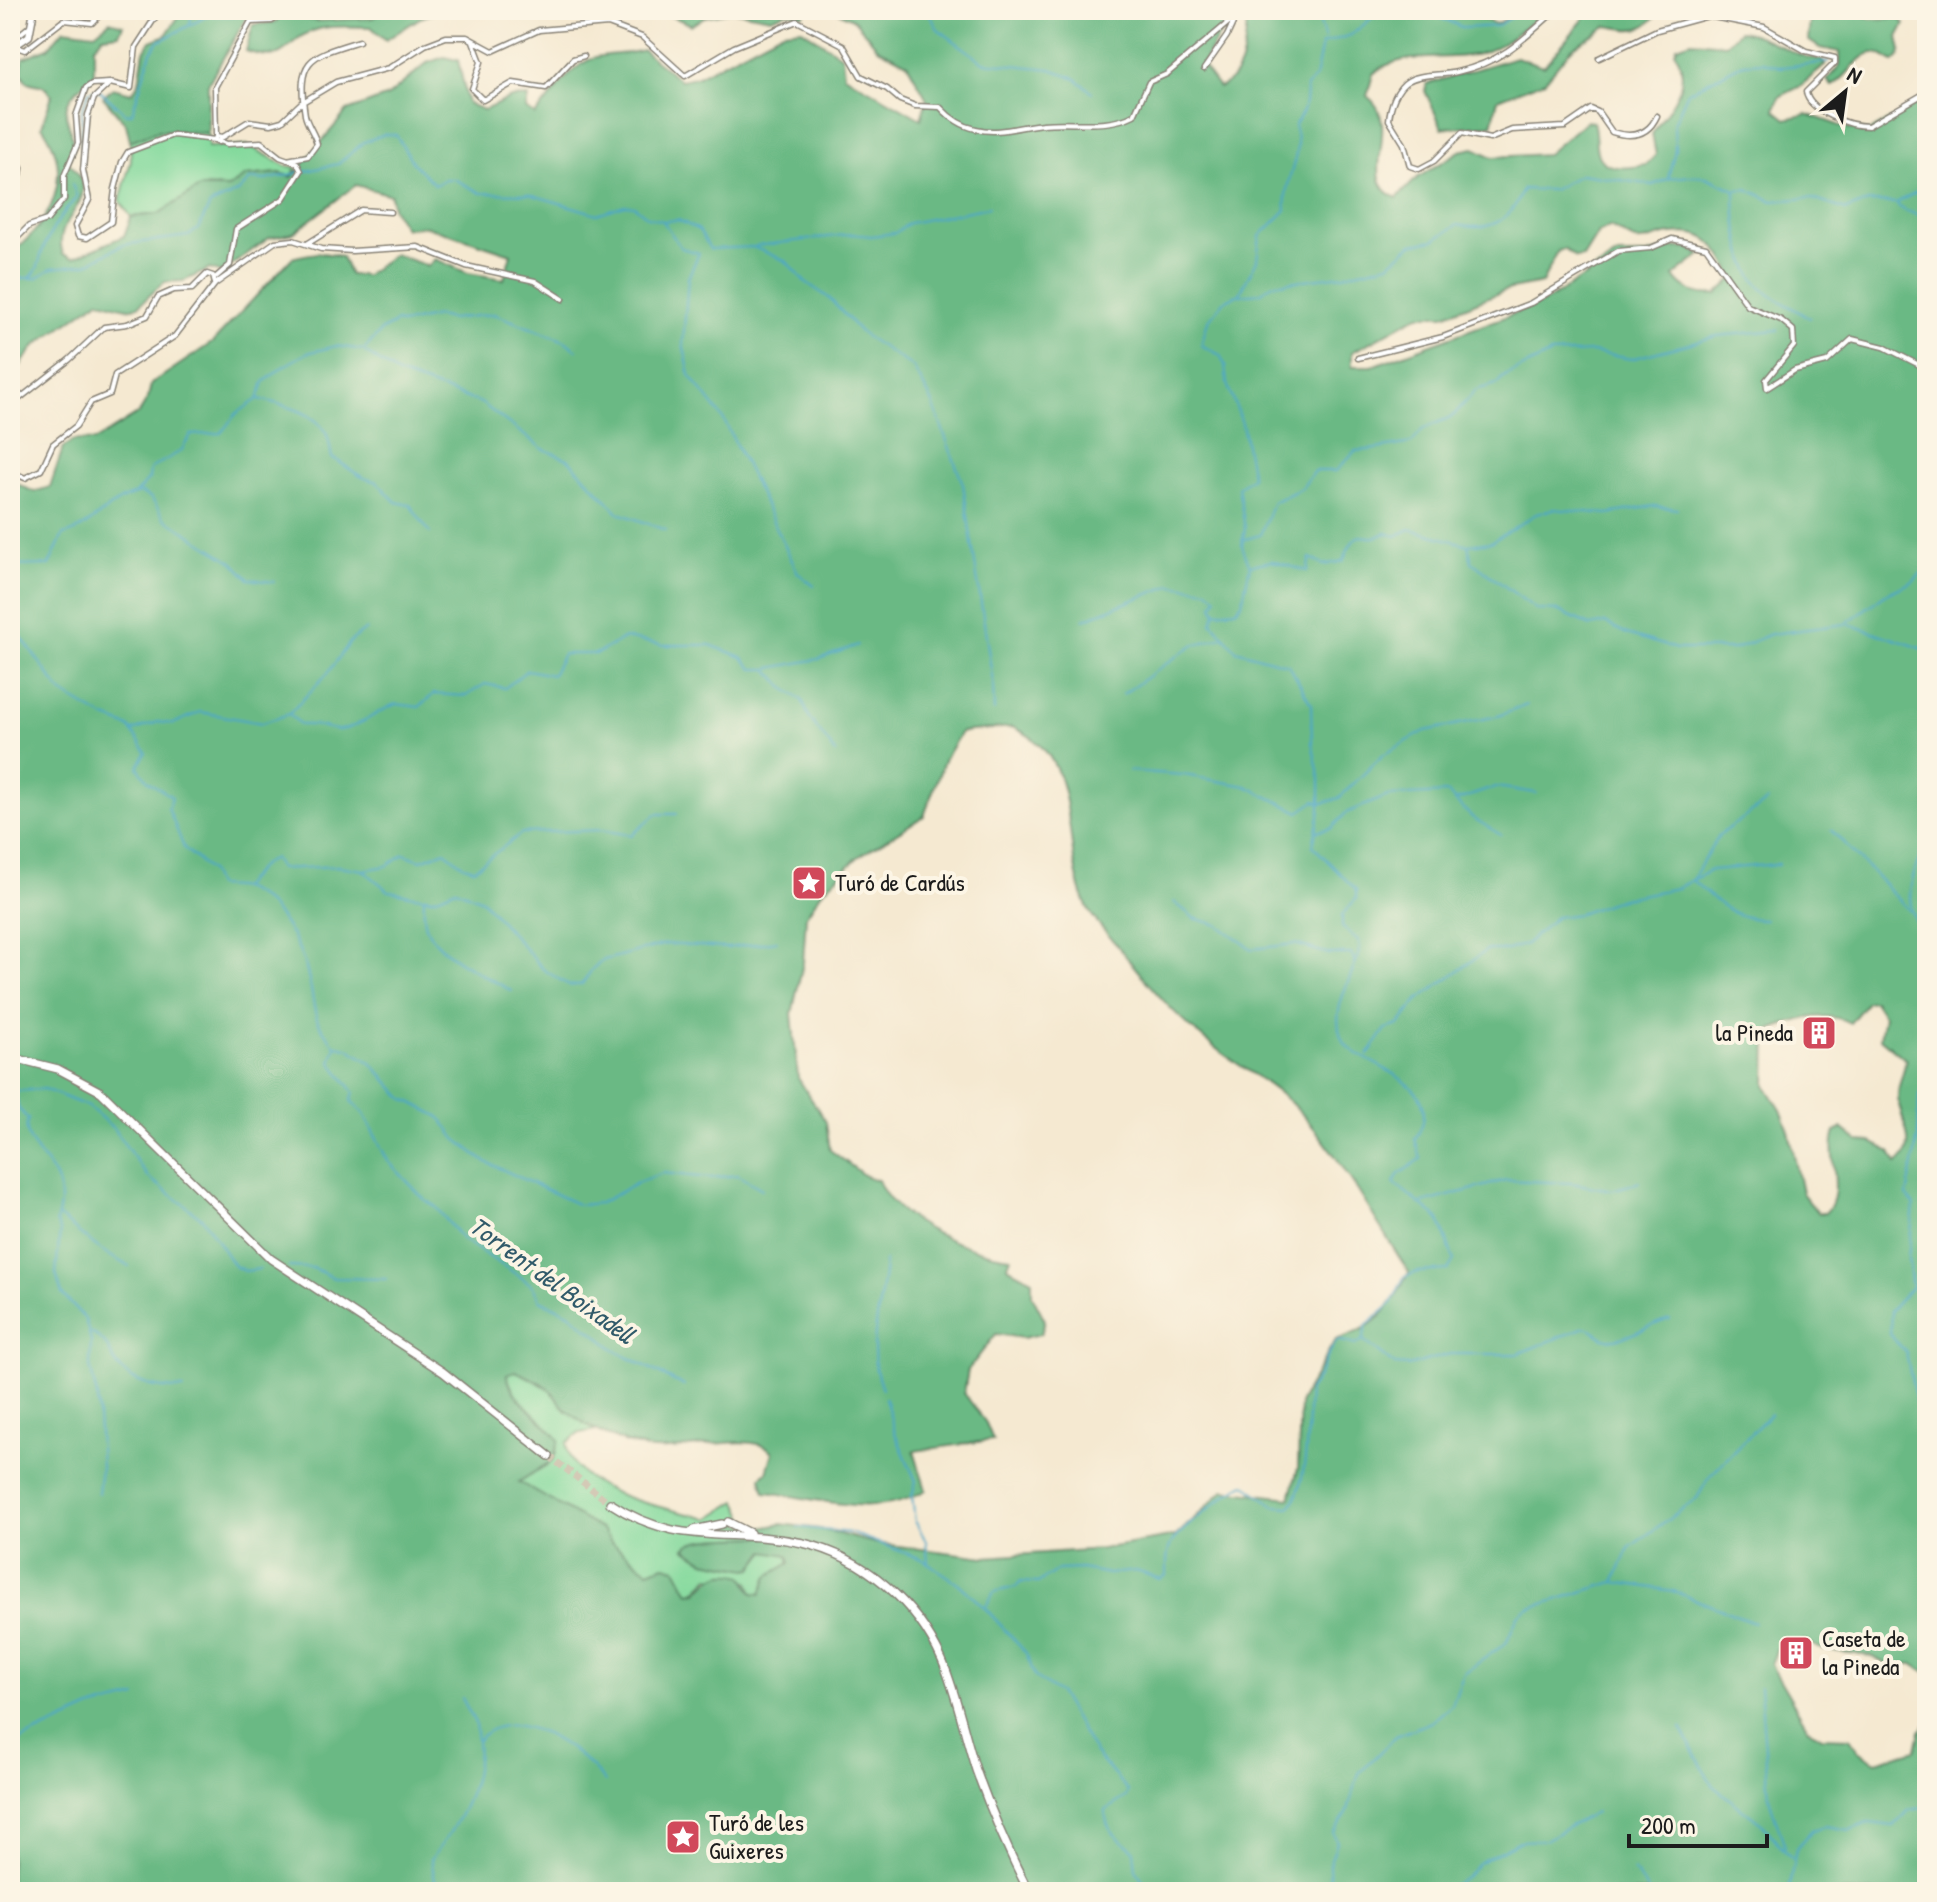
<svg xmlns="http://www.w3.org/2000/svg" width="1937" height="1902" font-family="'Patrick Hand',sans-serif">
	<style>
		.green { fill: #83d99c; stroke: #507a5c; stroke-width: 2 }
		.forest { fill: #6ab984; stroke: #436a50; stroke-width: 2; fill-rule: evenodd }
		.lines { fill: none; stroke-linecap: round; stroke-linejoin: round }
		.stream { stroke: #4ba6c9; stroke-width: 2 }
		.primary-tunnel { stroke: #d4cab6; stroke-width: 7; stroke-dasharray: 7 3.5; stroke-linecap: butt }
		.minor-casing { stroke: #888276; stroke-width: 7 }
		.tertiary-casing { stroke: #888276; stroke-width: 9 }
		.primary-casing { stroke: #888276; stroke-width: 10 }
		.minor { stroke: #fff; stroke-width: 4 }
		.tertiary { stroke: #fff; stroke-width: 6 }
		.primary { stroke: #fff; stroke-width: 7 }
		.labels { text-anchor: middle; stroke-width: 8; stroke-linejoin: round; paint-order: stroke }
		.poi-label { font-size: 24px; fill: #1c1c1c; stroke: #fcf5e5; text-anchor: start }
		.water-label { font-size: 26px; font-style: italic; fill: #315a6a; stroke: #fcf5e5 }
	</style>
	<rect width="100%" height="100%" fill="#fcf5e5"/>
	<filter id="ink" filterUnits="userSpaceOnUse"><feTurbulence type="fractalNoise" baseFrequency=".0125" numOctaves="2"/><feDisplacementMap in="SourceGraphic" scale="16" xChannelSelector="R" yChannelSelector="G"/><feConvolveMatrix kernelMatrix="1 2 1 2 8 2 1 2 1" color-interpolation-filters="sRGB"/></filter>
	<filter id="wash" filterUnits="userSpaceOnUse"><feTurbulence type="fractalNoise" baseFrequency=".006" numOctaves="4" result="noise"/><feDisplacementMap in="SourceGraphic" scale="32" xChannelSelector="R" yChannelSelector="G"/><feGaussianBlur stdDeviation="1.8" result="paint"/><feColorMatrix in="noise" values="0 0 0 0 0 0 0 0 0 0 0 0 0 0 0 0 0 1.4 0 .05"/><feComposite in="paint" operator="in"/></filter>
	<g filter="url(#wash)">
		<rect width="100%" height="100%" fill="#f5e9d1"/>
		<!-- green -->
		<path class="green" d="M183 129 208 133V147L248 145 286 166 296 167 292 177 280 173 246 176 228 188 206 186 158 214 131 217 120 201 131 160 130 141 159 130Z
			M515 1370 551 1390 566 1410 597 1430 580 1433 566 1443C571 1495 667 1507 708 1519L737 1501 745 1518 738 1523 760 1531 764 1536C744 1540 696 1534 685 1548 706 1562 728 1566 753 1568L767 1550 780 1551 790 1557V1563L767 1578 761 1595 753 1593 749 1582 710 1577 692 1594 685 1590 676 1568 665 1565 648 1571 611 1542 602 1530 518 1482 547 1465 556 1454C556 1419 513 1408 507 1374Z"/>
		<!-- forest -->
		<path class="forest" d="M183 10H251L208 84V133L159 130 130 141 126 124 103 97 113 88 132 93 139 82 144 51 151 41 166 35Z
			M388 10H443L420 18 386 40 371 27C355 27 335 25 319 29 282 38 292 67 246 51L253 25 275 22 282 15 318 21 372 18Z
			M631 10H807L803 15 787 12 771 18 733 11 704 17 692 25 659 11Z
			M835 10H1234L1202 65 1219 88C1248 75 1245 36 1248 10H1480L1483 19 1496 24 1523 10H1547C1525 26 1505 47 1478 54 1447 62 1398 50 1373 74L1367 96C1405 123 1355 181 1397 198L1417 178 1460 151 1474 148 1493 157 1547 154 1586 121 1593 122C1597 133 1594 145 1598 155 1604 171 1632 168 1646 165L1656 155 1652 134C1667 108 1695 85 1675 52L1677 46 1691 41 1726 44 1739 31C1768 35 1793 58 1821 59L1826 65 1799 87 1779 97 1775 110 1786 119 1807 114 1849 129 1870 131 1927 99V1673L1913 1664H1886L1870 1656 1821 1649 1803 1640 1777 1648 1771 1665 1808 1728 1822 1737 1850 1738 1858 1751 1876 1762 1916 1750 1920 1731 1927 1724V1892H10V480L34 492 50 487 63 448 74 440 94 441 139 413 148 398 151 384 213 342 292 258C309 253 324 251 342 257L350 275H366L394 254 428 266 435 259 468 273 504 279 511 254 426 226 405 228 392 208 391 195 356 185 293 233 269 238 221 273 210 269 184 281 165 282C131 308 146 316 99 300L35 346 10 379V253C53 223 75 173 42 126L52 95 43 86 27 82 21 73 23 58 48 48 64 29 95 33 110 21 123 25 119 34 103 36 94 46V76C38 115 87 124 68 162 110 200 49 216 63 254L73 258 124 236 131 217 158 214 199 188H228L246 176 280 173 292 177 347 111 388 96 427 63 444 57 458 60 468 104 484 110 511 98 528 97 526 109 535 115C554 95 567 69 593 58 607 53 627 55 643 50L680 80 696 77 783 31 802 29 842 56 844 75 921 119 927 99 907 63 878 48 854 20ZM1610 227 1636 241C1645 242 1652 239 1661 236 1705 226 1715 241 1734 278L1717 294C1700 296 1683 291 1674 276L1701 255 1690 249 1675 247 1644 255H1618L1543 303 1372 366H1352V352L1419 315H1444L1506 290 1542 283 1558 251 1564 249 1576 258 1583 257 1598 233ZM1012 727C1089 758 1056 851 1090 912 1097 924 1108 935 1117 945 1147 984 1178 1020 1218 1050 1242 1068 1268 1082 1291 1103 1338 1148 1372 1218 1409 1272 1390 1310 1377 1328 1335 1340L1300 1402 1298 1468 1290 1498 1224 1490 1176 1536 1101 1549 985 1557 874 1543 820 1529 781 1524 756 1529 764 1536C743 1540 697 1534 685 1548L704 1561 748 1569 753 1568 765 1551 788 1555 790 1563 768 1576 761 1594 753 1593 743 1576C721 1569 712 1577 697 1592L689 1593 676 1568 665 1565 648 1571 611 1542 602 1530 519 1482 553 1460 559 1440C544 1419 511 1401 507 1374L515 1371C527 1376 543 1382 552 1392 558 1398 561 1406 568 1411 588 1429 619 1442 646 1448 678 1455 752 1429 773 1452L767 1472 761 1477 765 1492C817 1498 877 1520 926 1490L914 1451 993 1440 986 1423 964 1393 968 1370 996 1334 1023 1338 1041 1334 1045 1320 1032 1295V1280L1007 1267 1011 1257C970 1253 893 1221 878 1180L865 1176 830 1150 826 1122 798 1078 792 1014 803 963 806 916 821 893 858 857 924 816 945 758 961 732ZM1874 1001 1884 1016 1880 1038 1906 1060C1904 1072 1897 1086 1898 1098 1899 1119 1921 1146 1897 1164L1891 1152 1871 1142 1858 1141 1842 1128 1835 1132C1826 1155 1846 1194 1825 1213H1818L1802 1193 1789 1131 1781 1110 1766 1086 1767 1031C1794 1022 1823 1008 1850 1023L1867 1002Z
			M1585 10H1661C1642 35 1633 30 1607 26L1572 48 1545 81 1498 99 1492 125 1442 128 1425 91 1427 84 1516 57 1544 66 1583 20Z
			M1801 10H1853L1870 19 1900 18 1905 24 1898 37C1900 48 1905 55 1894 62 1888 60 1881 53 1875 53 1860 52 1846 80 1832 86L1827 80 1840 65V52L1820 48 1808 40 1810 21Z"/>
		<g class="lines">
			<!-- stream -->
			<path class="stream" d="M927 10 938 29 983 62 1051 69 1075 78 1092 92
				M1316 10 1325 39
				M1422 10 1464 28 1497 26 1524 10
				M261 15 269 10
				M190 23 193 10
				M81 158 82 110 89 91 99 90 126 114 132 113 151 52 158 42 209 15 248 16
				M1668 178 1675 150 1674 123 1688 92 1744 63 1763 62 1781 67 1829 62
				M1735 190C1735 219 1739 268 1763 289 1776 300 1795 309 1810 318
				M1898 202 1918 191 1927 172
				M1897 204C1903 214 1918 212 1927 219
				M663 221 681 248 699 253 688 278 683 343 690 375 724 420 798 573 814 586
				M756 246 852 234 871 236 895 233 909 223 989 207
				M31 277C40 269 39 258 44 247 52 228 63 212 77 197L72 184
				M10 278H37L52 268 87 264 122 245 188 236 198 229 210 205 238 192 251 179 266 180 338 164 364 142 385 134 396 135 413 163 435 185 445 179H454L481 193 529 194 597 214 625 205 634 206 648 217 663 221 678 220 699 230 710 249 753 247 786 261 804 281 829 298 862 334 913 367 932 401 963 484 993 682 994 711
				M1240 293 1257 260 1260 236 1286 210C1282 181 1305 154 1294 126 1306 108 1305 109 1306 87L1315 78 1322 44 1351 35 1382 10
				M365 352 398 374 481 403 543 449 568 459 619 513 666 530
				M259 399C281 405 314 410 326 433 330 441 330 450 332 458 347 465 360 480 376 481L396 502 410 505 430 533
				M136 493 149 479 150 469 181 451 191 435 221 433 236 414 258 399 264 382 284 366 307 353 336 346 364 350 382 330 397 322 402 324 437 316 451 319 494 314 565 341 577 350
				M1242 540 1260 535 1273 502 1302 488 1314 471H1336L1355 451C1376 450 1392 446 1412 443L1423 429 1453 416 1476 390 1497 384 1503 377 1551 354 1592 352 1631 359 1717 336 1778 330
				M1469 545 1491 542 1536 514 1553 509 1608 514 1654 506 1677 509
				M1250 565 1272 561 1307 571 1310 558 1324 565 1343 561C1361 518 1360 547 1386 533L1396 536 1410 529 1468 545 1472 562 1537 610 1559 611 1591 626 1605 623 1627 634 1676 649H1735L1771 634 1845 624 1884 595 1912 582 1927 568
				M10 566 49 565 63 535C91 530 111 497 141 493L151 498 165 519 233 562 249 579 274 582
				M10 600 15 628 61 692 103 717 129 727 146 752 138 767 148 781 172 797 168 808 184 848 210 871 216 886C224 887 233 886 241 888 276 899 302 946 309 980 317 1013 310 1018 336 1046L331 1062 354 1092 351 1101 363 1112 388 1161 425 1200 435 1206 463 1240 522 1278 532 1285 540 1300 569 1313 618 1352 684 1386
				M1084 619 1172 585 1208 590 1217 597 1213 605 1216 611
				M1849 624 1927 650
				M770 668 819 659 858 645
				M1123 694 1193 645 1223 637
				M289 714 327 674 351 641 366 629
				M133 731 158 722 173 724 200 712 262 723 289 714 301 725C321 723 327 730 339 730 357 729 379 710 396 704L419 707 434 694 466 696 485 684 505 688 527 670 552 675 563 654H596L625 638 662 645H710L742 657 753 669H768L783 687 802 700 810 719 836 753
				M1129 771 1184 775 1246 786 1299 812 1315 801 1319 803
				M1455 801 1473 818 1501 835
				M1320 804 1339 798 1383 755 1425 731 1498 716 1527 705
				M1831 830 1910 911
				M1316 832 1332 828 1346 813 1388 796 1448 793 1455 801 1496 787 1536 793
				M1927 837C1913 881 1897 896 1927 941
				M363 870 387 866 404 854 421 860 445 851 464 866 474 869 522 833 601 830 632 835 656 814H677
				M241 888 262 865 274 858 280 869 339 866 363 870 389 891 414 896 435 898 456 889 482 900 544 970 570 986 582 984 593 968 604 960 666 944 727 948 777 941
				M424 897C424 905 423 914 425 922 430 952 488 977 512 991
				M1174 902 1194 918 1218 925 1252 949 1295 944 1329 954H1351L1355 961
				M1765 919C1733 920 1714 900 1692 880L1719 835 1768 801
				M337 1046 348 1048 371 1063 403 1098 440 1117 456 1139 484 1161 579 1205 600 1203 641 1181 663 1173 710 1178 738 1175 762 1189
				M1927 1049 1922 1058 1927 1072
				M1368 1055 1386 1029 1399 1025 1418 1000 1487 950H1507L1526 944 1556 917 1579 914 1623 898 1677 888 1711 870 1778 864
				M1927 1080 1919 1096 1918 1137 1907 1196 1914 1206 1908 1258 1912 1287 1891 1310 1890 1334 1906 1353 1917 1406 1927 1426
				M10 1087 18 1091 44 1089 89 1107 113 1128 148 1177 203 1219 234 1266 245 1271 260 1269
				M15 1091 18 1108 28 1119C17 1152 76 1166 56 1222L60 1230 56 1274 62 1294 85 1319 91 1341 90 1366 97 1396 101 1467 98 1493
				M1423 1203 1506 1180 1571 1183 1612 1190 1640 1182
				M59 1217C82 1234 102 1254 129 1266
				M289 1267 313 1268 334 1278 386 1279
				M91 1333C113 1345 106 1351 118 1366 135 1386 158 1389 184 1389
				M1363 1340 1395 1365 1408 1366 1450 1354H1517L1585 1327C1594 1330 1599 1338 1608 1339 1622 1342 1653 1323 1670 1319
				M882 1388C863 1350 884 1299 885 1260
				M885 1398 895 1433 916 1481 912 1496 915 1521 926 1541 928 1563
				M798 1527 851 1533 922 1559 958 1583 985 1608
				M1614 1582 1673 1591 1754 1622
				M1760 1687 1769 1798 1785 1847
				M462 1698 475 1723 477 1741
				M1681 1728 1713 1786 1763 1825 1792 1859
				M10 1750 16 1742 91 1708 137 1697
				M1633 1871 1649 1892
				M437 1892 431 1859C456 1827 482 1783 477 1741 514 1700 580 1750 605 1782
				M1151 1892 1136 1870 1134 1851C1120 1837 1104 1833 1106 1810L1126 1797 1128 1791 1094 1752 1060 1694 1035 1677 1026 1653 985 1608 994 1592 1016 1587 1021 1582 1038 1583 1057 1570 1081 1569 1109 1574 1136 1571 1160 1579 1167 1575C1167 1565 1166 1554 1171 1544 1177 1532 1232 1489 1245 1484L1275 1506 1290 1507C1309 1482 1307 1422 1309 1390 1323 1375 1324 1355 1338 1340L1356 1345 1363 1340 1366 1326 1391 1304 1404 1277 1418 1272 1448 1270 1454 1260 1439 1219 1394 1183 1398 1175 1421 1159 1415 1139C1455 1078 1351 1066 1341 1037 1330 1006 1354 977 1360 948L1359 941 1342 927V915L1356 899V890L1313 846 1320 811V779L1312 743 1311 704 1289 665 1236 650 1212 622 1216 612 1236 610 1242 603 1250 566 1242 546 1245 528 1238 487 1252 477 1242 423 1227 384 1225 365 1220 355 1201 345 1208 321 1224 301 1237 295 1260 293 1273 284 1343 275 1389 264 1412 244 1434 240 1457 225C1489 232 1511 222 1523 189L1553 190 1581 174 1653 185 1670 178 1691 176 1706 177 1735 190 1747 189 1773 201 1810 198 1846 210 1868 202 1897 203
				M1334 1892 1335 1887 1330 1885 1329 1865 1337 1842 1333 1833 1347 1813 1359 1773 1396 1736 1431 1722 1452 1705 1464 1673 1506 1643 1518 1616 1527 1609 1614 1582 1629 1548 1697 1498 1710 1476 1770 1414
				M1441 1892 1467 1877 1478 1863 1520 1841 1545 1840 1596 1812
				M1788 1892 1796 1849 1812 1830 1825 1826 1850 1830 1868 1823 1894 1826 1909 1810 1927 1807"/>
		</g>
	</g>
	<g filter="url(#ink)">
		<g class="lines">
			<!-- primary-tunnel -->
			<path class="primary-tunnel" d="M549 1456 610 1503"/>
			<defs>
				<path id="minor" d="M160 10 136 47 131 88 110 83 94 98 88 115 83 170 89 200 75 226 78 236 87 238 111 222 115 189 122 162 128 152 173 135 215 140
					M1556 10C1523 40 1502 62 1457 72 1442 76 1421 73 1408 81 1396 88 1390 107 1389 120L1404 144 1410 166 1419 169 1434 161 1462 133 1490 139 1512 130 1565 127 1591 109 1598 112 1612 132C1631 138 1648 136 1657 116
					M251 22 272 21 287 10
					M473 41 481 62 472 89 483 100 513 83 546 88 573 59 584 56
					M10 42 30 26
					M14 46 25 50 64 20 92 23 105 10
					M1599 58 1657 30 1708 16 1764 27 1806 51 1835 58V63L1806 92C1809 112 1850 126 1868 126L1927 92
					M1204 69 1227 36 1239 10
					M216 136 215 87 257 10
					M221 138 219 142 215 140 216 136 223 137 249 121 271 124 282 121 301 103 336 82 389 68 425 45 446 37H467L493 51 539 30 608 24 642 37 685 76 734 47 797 21 843 45 861 76 887 89 900 100 915 106 940 107C950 118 961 126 976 129 1000 135 1019 126 1043 124 1073 121 1107 129 1134 115L1149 82 1167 74 1235 17
					M10 142 21 168 20 176 10 177
					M287 160 308 156 317 144C315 134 307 125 305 115 296 57 311 56 359 41
					M307 244 361 210 390 212
					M10 245 29 226 47 220 64 199V176L78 143 76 116 86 88 92 84 109 83
					M215 278 230 265 236 229 283 199 301 171 297 163 280 157 261 142 227 144 220 141
					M215 284 275 242 293 240 321 249 352 251 418 247 466 266 535 281 563 299
					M1358 358 1443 337 1531 303 1618 251 1651 248 1672 239 1706 247 1748 306 1781 320 1793 330 1794 346 1766 380 1767 388 1795 370 1827 362 1852 339 1884 347 1927 369
					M10 406 69 360 104 327 127 324 147 316 158 297 174 290 192 289 207 274 213 276 215 284
					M10 471 25 478 41 470 53 444 76 426 91 402 110 394 115 375 175 336 215 284"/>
				<path id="tertiary" d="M10 49 29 36 34 10"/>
				<path id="primary" d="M10 1057 58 1069 101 1092 271 1259 443 1372 549 1456
					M610 1503C679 1549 729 1527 803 1543 864 1557 917 1603 942 1660 957 1695 964 1733 976 1770 991 1811 1009 1853 1029 1892
					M728 1522 750 1533
					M694 1530 722 1524"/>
			</defs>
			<!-- minor casing -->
			<use href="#minor" class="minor-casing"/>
			<!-- tertiary casing -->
			<use href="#tertiary" class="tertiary-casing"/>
			<!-- primary casing -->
			<use href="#primary" class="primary-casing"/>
			<!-- minor -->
			<use href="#minor" class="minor"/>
			<!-- tertiary -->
			<use href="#tertiary" class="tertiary"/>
			<!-- primary -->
			<use href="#primary" class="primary"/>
		</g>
	</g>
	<!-- icons -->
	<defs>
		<symbol id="sight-square" viewBox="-11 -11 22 22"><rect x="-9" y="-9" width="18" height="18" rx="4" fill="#d1495b" stroke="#fcf5e5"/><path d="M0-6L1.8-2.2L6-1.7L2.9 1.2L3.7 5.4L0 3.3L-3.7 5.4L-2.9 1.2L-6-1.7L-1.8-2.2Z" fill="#fff"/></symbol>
		<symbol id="building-square" viewBox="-11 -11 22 22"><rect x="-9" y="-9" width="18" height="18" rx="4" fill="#d1495b" stroke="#fcf5e5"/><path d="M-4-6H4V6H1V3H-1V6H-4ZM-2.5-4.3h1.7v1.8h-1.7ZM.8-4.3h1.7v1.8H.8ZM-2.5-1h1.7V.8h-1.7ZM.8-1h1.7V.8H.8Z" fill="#fff"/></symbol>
	</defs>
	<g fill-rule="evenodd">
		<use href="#sight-square" x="789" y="863" width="40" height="40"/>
		<use href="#building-square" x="1799" y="1013" width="40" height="40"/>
		<use href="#building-square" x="1776" y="1633" width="40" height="40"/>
		<use href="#sight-square" x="663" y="1817" width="40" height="40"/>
	</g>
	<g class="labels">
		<!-- poi labels -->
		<g class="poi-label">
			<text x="835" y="891">Turó de Cardús</text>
			<text x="1793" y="1041" text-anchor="end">la Pineda</text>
			<text x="1822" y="1647">Caseta de<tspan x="1822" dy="28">la Pineda</tspan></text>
			<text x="709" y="1831">Turó de les<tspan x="709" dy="28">Guixeres</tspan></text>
		</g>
		<!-- water labels -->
		<g class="water-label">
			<text transform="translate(552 1280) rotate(36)" y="9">Torrent del Boixadell</text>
		</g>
	</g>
	<!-- margin -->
	<rect width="1937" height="1902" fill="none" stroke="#fcf5e5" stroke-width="40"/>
	<!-- north arrow -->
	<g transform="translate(1845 92) rotate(29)" stroke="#fcf5e5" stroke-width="6" paint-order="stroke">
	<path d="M0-6L14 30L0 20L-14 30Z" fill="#1c1c1c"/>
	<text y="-12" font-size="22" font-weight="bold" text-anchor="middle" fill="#1c1c1c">N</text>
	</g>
	<!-- scale -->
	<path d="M1629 1834v12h138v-12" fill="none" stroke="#1c1c1c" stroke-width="4"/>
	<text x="1641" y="1834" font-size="24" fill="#1c1c1c" stroke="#fcf5e5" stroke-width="6" paint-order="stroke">200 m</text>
</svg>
